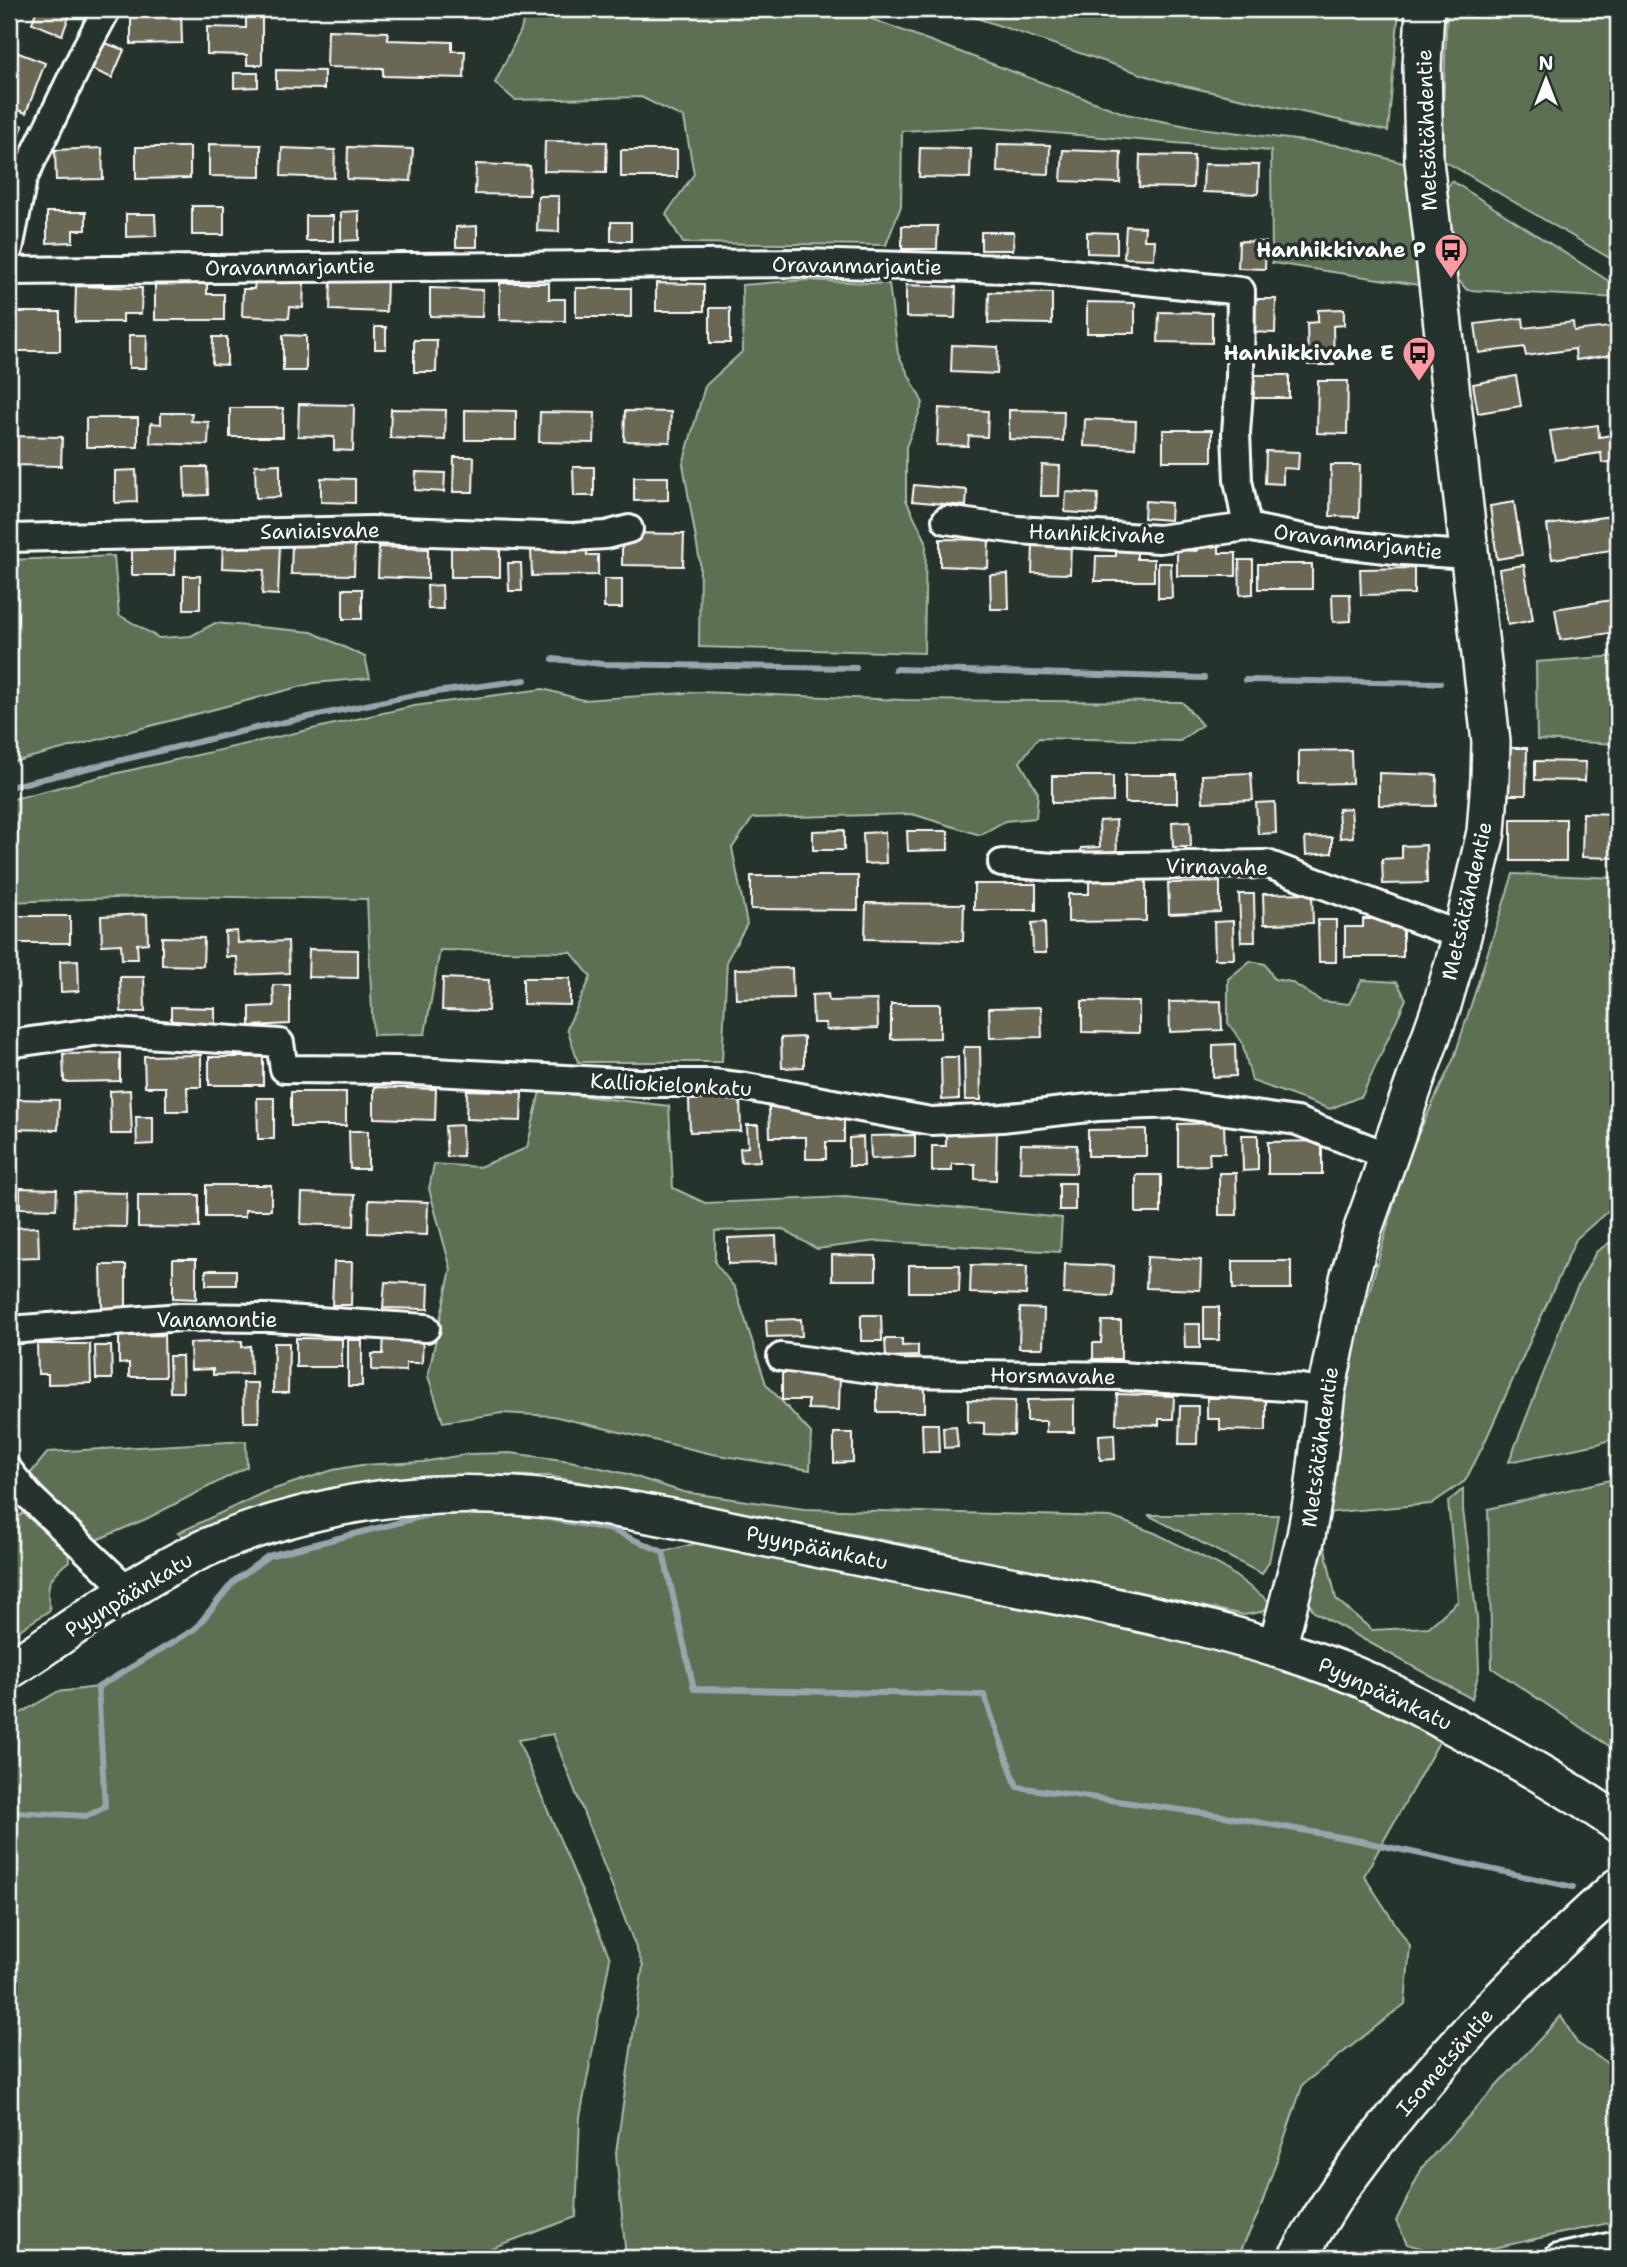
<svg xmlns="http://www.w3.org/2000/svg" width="1627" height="2267" font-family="'Shantell Sans',sans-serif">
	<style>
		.green { fill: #5d7052; stroke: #aeb8a8; stroke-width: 2 }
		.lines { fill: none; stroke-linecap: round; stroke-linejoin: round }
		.stream { stroke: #97a6ad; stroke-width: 6 }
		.building { fill: #6a6854; stroke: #fff; stroke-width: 2 }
		.street-casing { stroke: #fff; stroke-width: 32 }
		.secondary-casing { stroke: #fff; stroke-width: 42 }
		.street { stroke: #26332d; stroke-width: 26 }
		.secondary { stroke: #26332d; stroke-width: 37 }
		.labels { text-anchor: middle; stroke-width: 7; stroke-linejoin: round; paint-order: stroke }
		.street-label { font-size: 21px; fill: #fff; stroke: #26332d }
		.poi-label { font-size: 21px; font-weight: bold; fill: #fff; stroke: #26332d; text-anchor: end }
	</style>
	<rect width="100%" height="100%" fill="#26332d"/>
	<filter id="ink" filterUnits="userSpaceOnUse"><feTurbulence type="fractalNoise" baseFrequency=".0143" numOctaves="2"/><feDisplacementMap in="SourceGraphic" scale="14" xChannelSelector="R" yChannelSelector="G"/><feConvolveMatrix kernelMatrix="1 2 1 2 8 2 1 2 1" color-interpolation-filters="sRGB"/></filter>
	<g filter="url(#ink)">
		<!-- green -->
		<path class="green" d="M513 9H845L1126 114 1192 127 1344 146 1410 165 1419 285 1272 263 1271 151 980 127 902 131 901 206 886 245 683 243 666 214 694 174 684 118 641 97 515 100 495 83 521 30 525 12Z
			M950 9H1399L1388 131 1162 81Z
			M1447 9H1618V263L1441 159Z
			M1452 181 1618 287V298L1467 290 1452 273 1444 191Z
			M806 280 889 284 898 354 923 403 906 447V500L926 541 924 653 699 647 700 563 683 464 705 386 743 351 742 285Z
			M114 556 119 615 159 638 191 636 215 623 312 632 365 657 370 678 314 683 9 763V560Z
			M1618 656V744L1537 740 1536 662Z
			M543 689 583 700 699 692 904 700 1182 702 1202 725 1180 741 1038 738 1020 762 1038 793 1036 818 1005 821 980 835 912 814 753 818 732 848 747 924 727 960 722 1062H578L567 1028 591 977 571 952 440 950 425 1034 373 1035 367 899 170 896 9 902V800L100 777 414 706Z
			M1513 874 1618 878V1202L1576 1239 1483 1446 1465 1481 1431 1504 1325 1513 1342 1367 1365 1307 1406 1160 1454 1058Z
			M1250 961 1265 964 1274 979 1291 982 1321 1001 1349 1004 1362 980 1397 982 1406 999 1362 1096 1330 1109 1252 1081 1242 1042 1228 1023V979Z
			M540 1091 669 1106 673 1188 705 1203 845 1197 1062 1218 1060 1252 877 1241 817 1249 782 1229 715 1231V1263L735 1288 766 1384 811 1433 810 1470 712 1454 553 1416 502 1413 443 1422 428 1376 451 1269 429 1189 434 1164 479 1167 527 1148Z
			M1618 1237V1437L1598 1444 1509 1462 1551 1354 1565 1313 1580 1282 1596 1252Z
			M246 1441 247 1467 146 1519 92 1542 30 1474 48 1452Z
			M510 1453 570 1461 627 1474 683 1492 804 1509 1111 1517 1155 1533 1223 1567 1273 1604 1261 1612 1244 1615 909 1545 549 1476 443 1475 337 1487 239 1516 187 1538 178 1533 265 1492 333 1470 361 1465 423 1462 468 1454Z
			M1618 1478V1752L1492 1668 1488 1509Z
			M1463 1489V1510L1477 1618 1479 1671 1472 1699 1323 1617 1314 1612 1308 1601 1316 1560 1324 1544 1336 1599 1372 1630 1429 1627 1458 1601 1448 1502Z
			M506 1508 548 1519 612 1530 663 1552 704 1541 1100 1618 1294 1670 1438 1735 1439 1742 1364 1876 1410 1946 1405 2004 1303 2084 1259 2212 1237 2258H1063L1062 2256 884 2254 878 2258H626L616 2153 643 1966 553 1734 518 1740 610 1958 580 2117 576 2217 464 2258H9V1720L57 1692 98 1687 195 1629 234 1581 268 1556 398 1524 431 1513Z
			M23 1513 68 1552 69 1561C48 1578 45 1585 50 1610L9 1637 10 1524Z
			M1148 1515H1278L1269 1562 1262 1574Z
			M1561 2016 1577 2043 1613 2067 1618 2065V2221L1452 2257 1407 2244 1396 2221 1423 2166Z"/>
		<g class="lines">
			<!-- stream -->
			<path class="stream" d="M553 659 602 664 856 668
				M895 669 1204 678
				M1245 680 1440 683
				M9 787 256 728 414 695 525 680
				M533 1515 612 1530 663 1552 694 1689 984 1695 1017 1787 1224 1816 1356 1840 1573 1887
				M9 1815 15 1812 87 1816 105 1807 98 1687 195 1629 234 1581 268 1556 436 1513"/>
		</g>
		<!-- building -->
		<path class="building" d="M37 9H72L62 35 32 23Z
			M181 11 182 43 131 44V12Z
			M246 15H262V65H247V55L207 54V27L246 28Z
			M328 30 388 32V40L452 42V51H465L464 78 383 76V68L327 67Z
			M100 41 124 50 112 78 89 68Z
			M16 52 45 63 26 113 9 107V71Z
			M276 70 324 71V89L276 88Z
			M234 73H258V87L234 88Z
			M9 120 23 126 9 160Z
			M545 141 607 142 606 172 544 171Z
			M209 144 261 145V177L209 176Z
			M998 144 1050 145 1049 174 997 172Z
			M136 147H190V178L136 179Z
			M348 147 413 149 411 181 347 179Z
			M102 148 103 179 56 180 55 150Z
			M282 148 335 150 334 178 281 176Z
			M920 148 971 149 970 178 919 177Z
			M621 150H677V177H621Z
			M1063 150 1121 152 1120 183 1061 181Z
			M1140 155 1194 156 1193 188 1139 187Z
			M476 164 530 166 529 195 475 194Z
			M1204 164 1259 165 1258 194 1203 192Z
			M538 196H559V232L537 231Z
			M192 206H224V235H192Z
			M359 211V240L341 241V212Z
			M47 212H86V230H73V242L47 243Z
			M126 214H155L156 236 126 237Z
			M306 216H333V241H306Z
			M611 222H631V241H611Z
			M477 226V247H456V227Z
			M902 226H938L937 249H902Z
			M1126 226 1145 227 1144 240H1155L1154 259 1124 258Z
			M981 232H1014L1013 250H981Z
			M1087 232 1117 233V254L1087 253Z
			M1239 241 1266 242 1265 269 1238 268Z
			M331 278 387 279 386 312 330 310Z
			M255 281 304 283 303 308 290 307 289 318 242 316 243 289H254Z
			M500 283H549V299H565V321L500 320Z
			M656 283 704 284V311H656Z
			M155 284H207V294H224V320H155Z
			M906 285 956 287 955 318 906 317Z
			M76 286 142 288 141 314H123V322H75Z
			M430 288 483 290 482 317 430 316Z
			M576 288H631V317H576Z
			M989 292 1052 293V324L988 323Z
			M1251 299H1276L1275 333 1250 332Z
			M1087 302 1135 303V333H1087Z
			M710 308H730V343H710Z
			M1344 309V325L1333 326 1334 365H1308L1307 323 1318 322V310Z
			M9 312H60V351H10Z
			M1159 312 1212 313V343L1158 342Z
			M1523 318 1524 328 1573 322 1574 331 1618 326V354L1576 360 1575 349 1526 356 1524 347 1479 353 1475 324Z
			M375 327H386V349H375Z
			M129 335H147L146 368H129Z
			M283 335 306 336V371H283Z
			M213 337H227V365L212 364Z
			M414 340H437L436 372H414Z
			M952 345 998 347 997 374 951 372Z
			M9 357H10L11 392H9Z
			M1253 375H1289V398H1253Z
			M1516 376 1521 406 1478 413 1473 384Z
			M1318 381H1348L1347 434 1317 433Z
			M299 404 354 405 353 451 334 450V437L298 436Z
			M230 408H283V437H230Z
			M939 408 988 411 987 437 969 436 968 446 937 445Z
			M391 409 446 410 445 440 390 438Z
			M465 410 516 411V440H465Z
			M1009 410 1064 411 1063 441 1009 439Z
			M625 411 671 412 670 442 624 441Z
			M540 412 595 413 594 443 539 442Z
			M161 413H192L191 421 209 422 208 445 150 443 151 423 161 424Z
			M86 418H138V447H86Z
			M1085 419 1136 421 1135 448 1084 446Z
			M1598 425 1599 437 1618 434V461L1602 463 1601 453 1555 460 1550 431Z
			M1163 430H1212V461H1163Z
			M9 436 62 437 61 466 9 465Z
			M1266 451 1299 452 1298 469 1283 468V484L1265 483Z
			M454 457H474L473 492H453Z
			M280 464V497L256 498 255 465Z
			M1042 465 1060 466 1059 496H1041Z
			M1331 465H1360L1359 517 1330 516Z
			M184 467H207L208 495 185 496Z
			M573 467H594V496H574Z
			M136 470 137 502 115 503V471Z
			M416 472 445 473 444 492 415 490Z
			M634 477H668V500L634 501Z
			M321 478 355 479V503L321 502Z
			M914 485 967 490 966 506 912 501Z
			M1066 492 1098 494 1097 514 1065 512Z
			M1145 501 1171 503 1170 520 1144 518Z
			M1514 502 1522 555 1497 559 1490 506Z
			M1618 515V549L1552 559 1547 525Z
			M622 533 684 534 683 566 622 565Z
			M940 539 989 540 988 568 940 566Z
			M223 540 280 543 278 595 262 594 264 570 222 568Z
			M292 543 355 544 354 575 291 574Z
			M1197 543 1219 544V553H1236V576H1177V550L1197 551Z
			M1033 544 1071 545 1070 574 1032 573Z
			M379 547 428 549V579L378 577Z
			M132 548H175V575H132Z
			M451 548H500V577H451Z
			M587 548V555H598V575L532 576 531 549Z
			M1116 549H1137V559H1154V581H1095L1096 556H1116Z
			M1239 560H1253V594L1240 595Z
			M508 563H521L522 591H509Z
			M1158 563H1171L1172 598H1158Z
			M1258 564H1312V589H1258Z
			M1524 565 1533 620 1508 625 1499 569Z
			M1414 568V594L1361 595 1360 569Z
			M1008 574 1009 609H991L990 575Z
			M184 576H200V609H184Z
			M604 579H622V608H604Z
			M442 585 443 609H428L427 586Z
			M343 589H362V619H343Z
			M1332 594H1350L1351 621 1333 622Z
			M1618 599V632L1560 640 1555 609Z
			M1509 748H1527L1526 795H1508Z
			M1351 750 1352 783 1299 784V751Z
			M1535 761 1586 762 1585 781 1535 780Z
			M1251 773 1253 800 1203 802 1202 775Z
			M1379 773 1437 775 1436 806 1379 805Z
			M1125 775H1177V803H1125Z
			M1052 776H1113V802L1052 803Z
			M1275 802 1276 833 1258 834 1256 803Z
			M1351 808 1353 837 1340 838 1338 809Z
			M1583 813 1618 814V858L1582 857Z
			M1511 819H1566V861H1511Z
			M1116 820 1117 857 1081 859V848L1100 847 1099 821Z
			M1190 821 1191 847H1173L1172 822Z
			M844 830V850H813V831Z
			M907 831H948V850L908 851Z
			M885 832 886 863 864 864 863 833Z
			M1332 837V853L1306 855 1305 838Z
			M1426 845 1427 883 1383 884 1382 859 1402 858V846Z
			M751 876H858V910L751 909Z
			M1089 880H1146V921L1068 922V894H1089Z
			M1220 882V912L1169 914 1168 883Z
			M974 884H1036V910H974Z
			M1312 893 1313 923 1264 924 1263 894Z
			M1239 894H1254L1255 942H1241Z
			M866 903 964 904 963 941 865 939Z
			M147 914 148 943 137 944 138 959H122L121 944 102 945 101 916Z
			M14 916H70V943H14Z
			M1363 919H1391V927H1403V957H1345V927H1363Z
			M1318 920H1336V962H1319Z
			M1233 921 1234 959H1215L1214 922Z
			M1045 922 1046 953H1033L1032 923Z
			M237 931 238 943 288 941 289 973 238 975 237 957H226L225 932Z
			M162 937 204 938 203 966 162 965Z
			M309 949 358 950V978L308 977Z
			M78 960 79 991 61 992 60 961Z
			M792 968 793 998 736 999 735 969Z
			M120 977H144L145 1012H121Z
			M443 978 489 980 488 1011 442 1010Z
			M523 978H570V1005L523 1004Z
			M273 985H290V1024L250 1026V1007L274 1006Z
			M828 994 829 1001 877 1000 878 1028 826 1030V1023H813L812 995Z
			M1082 1001 1139 1002V1033L1082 1032Z
			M1221 1001 1222 1030 1170 1032 1169 1002Z
			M891 1004H940V1038L891 1039Z
			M171 1007 215 1008V1025L171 1024Z
			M1041 1007 1042 1037 990 1038 989 1008Z
			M804 1037V1067L782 1068 781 1038Z
			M1235 1044 1236 1076 1213 1077V1045Z
			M964 1047H980L981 1100H965Z
			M120 1053V1081L64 1082 63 1054Z
			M201 1055V1087H187L188 1111H166V1087H145L144 1056Z
			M209 1057H263V1085H209Z
			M941 1057H958L959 1099 942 1100Z
			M374 1087 436 1089 435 1120 374 1118Z
			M130 1090 132 1134H111L110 1091Z
			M467 1090 522 1092 521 1121 466 1119Z
			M291 1092H346V1126H291Z
			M257 1098H274V1139H258Z
			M740 1098 741 1131 690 1132 689 1100Z
			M9 1099 59 1100 58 1130 9 1129Z
			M769 1107H815V1116L844 1115V1142H826V1159H806V1137H770Z
			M136 1117H153V1144L137 1145Z
			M1224 1123 1225 1153H1209L1210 1165 1178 1166V1124Z
			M462 1125 463 1156 447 1157 445 1126Z
			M747 1125H758L760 1161 741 1162 740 1148 748 1147Z
			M946 1129 997 1130 996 1180 975 1179V1164H952V1171H932V1146H946Z
			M1146 1129V1156H1088V1130Z
			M349 1131H368V1169H350Z
			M915 1135V1157L871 1159 870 1136Z
			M1242 1135H1258V1170L1243 1171Z
			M863 1137 864 1166H849V1138Z
			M1322 1141V1174H1268V1142Z
			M1021 1144 1077 1145 1076 1173 1020 1172Z
			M1219 1173H1236L1237 1215H1219Z
			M1136 1175H1161V1213H1136Z
			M1059 1183H1075V1210H1059Z
			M206 1185H271V1210H245V1217H206Z
			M20 1188 57 1189 56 1209 20 1208Z
			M74 1192 127 1193 126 1227 73 1226Z
			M302 1193 355 1195 354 1226 301 1224Z
			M138 1195H199V1228L138 1227Z
			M369 1200 428 1202 427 1235 368 1233Z
			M38 1227 39 1257 9 1258V1228Z
			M776 1236 777 1263 728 1264V1238Z
			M832 1255 876 1256V1280H832Z
			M1147 1257 1201 1260 1200 1290 1146 1288Z
			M173 1259H196V1299L173 1298Z
			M1233 1261H1291V1289H1233Z
			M334 1262H352L351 1305H332Z
			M1065 1264 1114 1266 1113 1296 1064 1294Z
			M101 1265H126V1308H102Z
			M909 1265H960L959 1292H909Z
			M971 1265 1027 1266 1026 1295 970 1293Z
			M206 1270H236V1285H206Z
			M385 1282 429 1284 428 1309 383 1308Z
			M1204 1307H1219V1340H1204Z
			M1020 1308 1044 1309 1043 1348H1019Z
			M861 1315H881L882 1341H861Z
			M801 1319 802 1336 767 1337 766 1320Z
			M1102 1321H1121V1359H1093V1343H1101Z
			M1184 1324H1200V1348H1185Z
			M384 1332 423 1333 422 1363H406V1371L372 1370V1354H383Z
			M164 1335 165 1377H129V1363L119 1364V1336Z
			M296 1338 342 1339V1367H296Z
			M885 1339H902V1346L918 1345V1356L886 1357Z
			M348 1340H362V1386H348Z
			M242 1341V1347L250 1346 251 1374 213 1375V1369L191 1370 190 1343Z
			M274 1343H289L288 1393H273Z
			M37 1344H90L91 1383 48 1384V1374H38Z
			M95 1346H111L112 1379H96Z
			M169 1356H182L183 1392H170Z
			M782 1373H840L839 1410 808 1409V1400H782Z
			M243 1383H258L259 1422H244Z
			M877 1385H925V1412H877Z
			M1117 1394 1174 1396 1173 1419H1159V1425L1116 1424Z
			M1207 1398H1266V1431L1220 1430V1419H1207Z
			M1074 1399V1432H1046V1421H1027V1400Z
			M968 1400 1015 1401 1014 1435 984 1434V1423L968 1422Z
			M1180 1406H1198L1197 1444H1179Z
			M922 1424H938L939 1452H923Z
			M956 1426 958 1447 944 1448 943 1427Z
			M834 1433H853V1462L834 1463Z
			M1114 1434 1115 1459 1100 1460 1099 1435Z"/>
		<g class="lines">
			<defs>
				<path id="street" d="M9 249 23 179 86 48 107 9
					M9 271 804 263 1041 270 1241 291 1240 377 1236 433 1238 480 1247 527 1323 542 1403 551 1470 555
					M946 520 1018 530 1159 539 1247 527
					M9 538 372 530 572 537 606 535 629 529
					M1002 863 1054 867 1267 864 1462 936
					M9 1044 101 1031 280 1043 284 1069 397 1070 640 1083H712L746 1087 931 1121 1002 1118 1097 1107 1177 1104 1297 1121 1388 1156
					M9 1330 181 1317 271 1318 426 1328
					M781 1357 900 1373 1121 1376 1301 1388 1326 1392
					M9 1471 29 1496 129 1591
					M1558 2258 1618 2245"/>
				<path id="secondary" d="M1277 1648 1306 1536 1314 1491 1326 1392 1349 1279 1363 1229 1442 1005 1462 936 1486 832 1490 779 1491 742 1487 706 1424 161 1422 66 1425 9
					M9 1670C64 1634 117 1595 175 1563 222 1537 285 1518 337 1507 467 1480 593 1501 720 1528 782 1541 844 1554 906 1566 1051 1595 1201 1618 1340 1670 1378 1684 1413 1704 1448 1723 1506 1753 1564 1785 1618 1823
					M1297 2258C1311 2236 1324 2211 1339 2190 1421 2076 1514 1980 1618 1887"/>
			</defs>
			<!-- street casing -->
			<use href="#street" class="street-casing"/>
			<!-- secondary casing -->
			<use href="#secondary" class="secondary-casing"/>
			<!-- street -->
			<use href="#street" class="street"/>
			<!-- secondary -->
			<use href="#secondary" class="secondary"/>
		</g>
	</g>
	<!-- icons -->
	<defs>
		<symbol id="bus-pin" viewBox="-11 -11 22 30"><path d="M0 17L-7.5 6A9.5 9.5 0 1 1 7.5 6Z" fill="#ff9aa2" stroke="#26332d"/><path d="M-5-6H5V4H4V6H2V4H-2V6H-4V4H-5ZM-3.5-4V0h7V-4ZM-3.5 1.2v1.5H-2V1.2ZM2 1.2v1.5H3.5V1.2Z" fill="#111"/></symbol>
	</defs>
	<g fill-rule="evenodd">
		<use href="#bus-pin" x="1432" y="231" width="38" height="52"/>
		<use href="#bus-pin" x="1400" y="334" width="38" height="52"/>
	</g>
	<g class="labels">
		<!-- street labels -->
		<g class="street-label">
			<text transform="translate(1427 130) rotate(-92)" y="7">Metsätähdentie</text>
			<text transform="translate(857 266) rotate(1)" y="7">Oravanmarjantie</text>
			<text transform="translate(290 267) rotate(-1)" y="7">Oravanmarjantie</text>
			<text transform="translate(320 531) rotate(-1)" y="7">Saniaisvahe</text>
			<text transform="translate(1097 534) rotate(2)" y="7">Hanhikkivahe</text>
			<text transform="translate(1358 542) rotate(7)" y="7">Oravanmarjantie</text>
			<text transform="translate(1217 867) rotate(1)" y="7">Virnavahe</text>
			<text transform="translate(1467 901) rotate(-77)" y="7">Metsätähdentie</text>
			<text transform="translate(671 1085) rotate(3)" y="7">Kalliokielonkatu</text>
			<text x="217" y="1327">Vanamontie</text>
			<text transform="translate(1053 1376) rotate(1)" y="7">Horsmavahe</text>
			<text transform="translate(1320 1447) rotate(-82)" y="7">Metsätähdentie</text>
			<text transform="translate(817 1548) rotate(12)" y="7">Pyynpäänkatu</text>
			<text transform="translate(129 1595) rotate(-31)" y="7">Pyynpäänkatu</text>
			<text transform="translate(1385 1694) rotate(25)" y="7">Pyynpäänkatu</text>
			<text transform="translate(1445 2062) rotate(-49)" y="7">Isometsäntie</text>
		</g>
		<!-- poi labels -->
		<g class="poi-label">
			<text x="1426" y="257">Hanhikkivahe P</text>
			<text x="1394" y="360">Hanhikkivahe E</text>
		</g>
	</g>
	<!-- margin -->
	<rect width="1627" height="2267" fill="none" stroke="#26332d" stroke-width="35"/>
	<rect x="18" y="18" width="1592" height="2232" fill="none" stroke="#fff" stroke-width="2.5" filter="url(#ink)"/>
	<!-- north arrow -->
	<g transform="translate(1546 80)" stroke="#26332d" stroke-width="5" paint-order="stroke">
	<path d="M0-5L12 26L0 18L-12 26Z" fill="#ffffff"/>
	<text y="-10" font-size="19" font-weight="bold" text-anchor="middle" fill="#ffffff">N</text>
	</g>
</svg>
